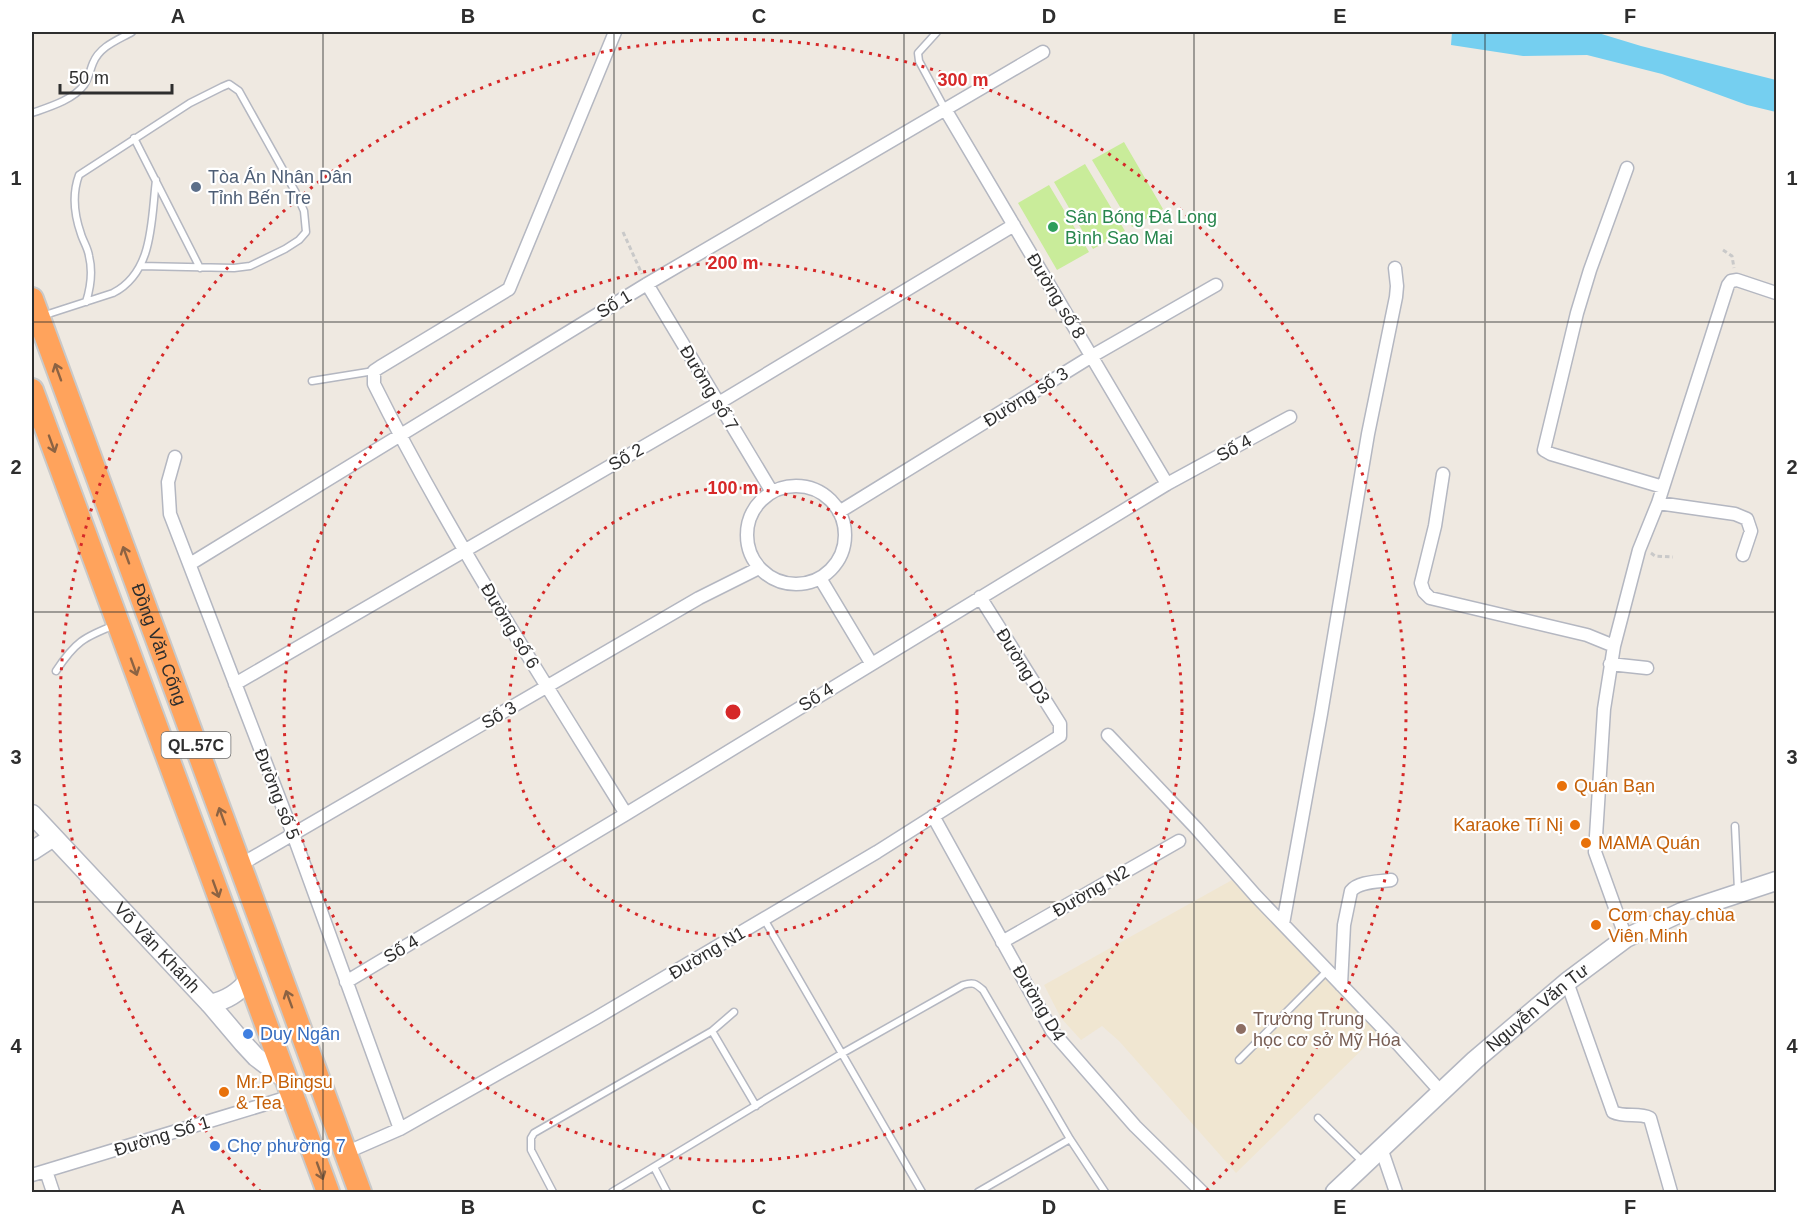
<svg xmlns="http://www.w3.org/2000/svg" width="1808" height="1224" font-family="Helvetica,sans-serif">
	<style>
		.education { fill: #f0e6d1 }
		.pitch { fill: #c9ec9a }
		.water { fill: #75cff0 }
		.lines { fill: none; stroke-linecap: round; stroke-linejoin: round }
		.lane-casing { stroke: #b4b7c1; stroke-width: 9 }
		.street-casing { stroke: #b4b7c1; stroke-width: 15 }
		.secondary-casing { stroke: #b4b7c1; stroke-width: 21 }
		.highway-casing { stroke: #c9c9c9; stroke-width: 26 }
		.path { stroke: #c9c9c9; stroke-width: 3; stroke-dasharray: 4.5 3; stroke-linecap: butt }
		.lane { stroke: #fff; stroke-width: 6 }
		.street { stroke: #fff; stroke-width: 12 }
		.secondary { stroke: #fff; stroke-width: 18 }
		.highway { stroke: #ffa35c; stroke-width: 22 }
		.oneway { stroke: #8c6343 }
		.grid { fill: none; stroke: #2e2e2e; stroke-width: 1.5; stroke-opacity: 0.55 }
		.ring { fill: none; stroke: #d62828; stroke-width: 3; stroke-dasharray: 3 6 }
		.service-dot { fill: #5c6f8a; stroke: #fff; stroke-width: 2 }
		.leisure-dot { fill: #2e9e5b; stroke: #fff; stroke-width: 2 }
		.food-dot { fill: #e8710a; stroke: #fff; stroke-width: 2 }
		.education-dot { fill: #8d6e63; stroke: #fff; stroke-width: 2 }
		.shop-dot { fill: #3f7fe0; stroke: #fff; stroke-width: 2 }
		.labels { text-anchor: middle; stroke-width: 4.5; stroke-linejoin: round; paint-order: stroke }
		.shield { fill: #fff; stroke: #6d6d6d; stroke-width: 1.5 }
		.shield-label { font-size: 16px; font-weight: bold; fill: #2e2e2e }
		.service-label { font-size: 18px; fill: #4e5e75; stroke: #fff; text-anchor: start }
		.leisure-label { font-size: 18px; fill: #27864d; stroke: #fff; text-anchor: start }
		.street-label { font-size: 18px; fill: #2e2e2e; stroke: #fff }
		.food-label { font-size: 18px; fill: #c56008; stroke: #fff; text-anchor: start }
		.education-label { font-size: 18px; fill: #785e54; stroke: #fff; text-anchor: start }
		.shop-label { font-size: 18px; fill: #366cbe; stroke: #fff; text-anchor: start }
		.centre { fill: #d62828; stroke: #fff; stroke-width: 3 }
		.ring-label { font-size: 18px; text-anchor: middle; font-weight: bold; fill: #d62828; stroke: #fff; stroke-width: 4.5; stroke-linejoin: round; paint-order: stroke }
		.neatline { fill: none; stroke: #2e2e2e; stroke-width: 2 }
		.grid-label { font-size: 20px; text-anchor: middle; font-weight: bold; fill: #2e2e2e }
	</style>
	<rect width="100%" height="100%" fill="#efe9e1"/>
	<!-- education -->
	<path class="education" d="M1232 880 1380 1032 1236 1173 1119 1041 1102 1026 1081 1040 1061 1018 1044 985Z"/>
	<!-- pitch -->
	<path class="pitch" d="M1124 142 1163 209 1132 227 1092 160Z
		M1085 164 1125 231 1093 249 1054 182Z
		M1049 185 1089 252 1057 270 1018 203Z"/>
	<!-- water -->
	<path class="water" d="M1452 32H1595L1641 46 1776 80V112L1747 105 1662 74 1587 55 1523 56 1451 45Z"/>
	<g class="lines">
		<defs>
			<path id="lane" d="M937 32 918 53 919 61 945 109
				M32 113C49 107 73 100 84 85 89 78 90 70 93 63 100 46 118 40 132 32
				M134 138 200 268
				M86 302C91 286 93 272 89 256 88 248 83 241 81 234 74 214 72 194 79 175L190 103 222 87 229 84 239 91 296 193 304 211 306 232 299 240 285 249 250 266 234 268 140 266
				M42 316 113 293C154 272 151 220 156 180
				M312 381 374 371
				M56 671C75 642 84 637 115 625
				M1735 826 1738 890
				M764 919 922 1192
				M712 1031 734 1012
				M1239 1060 1327 971
				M1318 1118 1364 1163
				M654 1167 667 1192
				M553 1192 531 1150V1138L534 1133 712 1031 756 1106
				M612 1192 841 1054 963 985C973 982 975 983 983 990L1070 1139 1105 1192
				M978 1192 1070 1139"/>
			<path id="street" d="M615 32 509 289 380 367 374 371V384C448 533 539 673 626 814
				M945 109 1167 484
				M1627 168 1590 270 1577 313 1544 450 1551 454 1663 487
				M647 284 772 492
				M175 457 168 482 170 514 293 834 400 1129
				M1443 474 1435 526 1421 583 1424 592 1430 598 1587 635 1614 646 1604 709 1595 852 1626 938
				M747 535a49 49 0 1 1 98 0a49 49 0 1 1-98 0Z
				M1658 503 1728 285 1731 281 1737 280 1776 293
				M839 512 1092 356 1216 285
				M190 564 647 284 1043 52
				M820 578 871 663
				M1614 646 1639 550 1658 503 1735 514 1747 519 1751 531 1743 555
				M1610 664 1647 668
				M235 684 717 404 1014 225
				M1108 735 1196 828 1255 895 1398 1044 1441 1092
				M933 816 1052 1031 1135 1126 1202 1192
				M240 865 699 598 759 568
				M1283 924 1321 714 1368 434 1396 297 1397 286 1395 268
				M1002 942 1179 841
				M346 982 626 814 1167 484 1290 417
				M1567 982 1613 1112C1625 1118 1639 1112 1650 1118L1671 1192
				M1341 985 1344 925 1351 891C1359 881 1379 882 1391 880
				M1381 1148 1396 1192
				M345 1153 400 1129 596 1018 877 852 1060 736V724L980 597
				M46 1171 53 1192
				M32 1175 292 1096"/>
			<g id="secondary">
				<path id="s1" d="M32 814 210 1004 243 1043 256 1057 285 1079"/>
				<path d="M32 851 52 838"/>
				<path d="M210 1004C227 1000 238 993 249 980"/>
				<path id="s2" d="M1335 1192 1475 1060 1567 982 1626 938 1682 912 1776 881"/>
			</g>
			<g id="highway">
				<path id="s3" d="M32 299 360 1192"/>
				<path d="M32 390 328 1192"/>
			</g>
		</defs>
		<!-- lane casing -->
		<use href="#lane" class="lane-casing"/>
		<!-- street casing -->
		<use href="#street" class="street-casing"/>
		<!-- secondary casing -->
		<use href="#secondary" class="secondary-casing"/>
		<!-- highway casing -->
		<use href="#highway" class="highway-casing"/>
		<!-- path -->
		<path class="path" d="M623 232 642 274
			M1723 250 1732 256 1734 268
			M1651 553 1655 556 1673 557"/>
		<!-- lane -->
		<use href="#lane" class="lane"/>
		<!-- street -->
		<use href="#street" class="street"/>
		<!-- secondary -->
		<use href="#secondary" class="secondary"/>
		<!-- highway -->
		<use href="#highway" class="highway"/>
	</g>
	<!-- one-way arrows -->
	<defs><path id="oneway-shaft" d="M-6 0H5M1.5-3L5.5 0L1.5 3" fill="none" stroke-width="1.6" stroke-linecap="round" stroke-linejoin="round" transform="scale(1.5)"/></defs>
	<g class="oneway">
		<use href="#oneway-shaft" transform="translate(58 372) rotate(-110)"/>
		<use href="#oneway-shaft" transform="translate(52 444) rotate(70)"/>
		<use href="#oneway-shaft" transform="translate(126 555) rotate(-110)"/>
		<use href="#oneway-shaft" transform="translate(134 667) rotate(70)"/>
		<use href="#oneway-shaft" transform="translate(222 816) rotate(-110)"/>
		<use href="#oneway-shaft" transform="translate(216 889) rotate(70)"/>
		<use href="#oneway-shaft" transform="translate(289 999) rotate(-110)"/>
		<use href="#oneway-shaft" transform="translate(320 1171) rotate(70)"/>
	</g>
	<!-- grid -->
	<path class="grid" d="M323 32V1192M614 32V1192M904 32V1192M1194 32V1192M1485 32V1192M32 322H1776M32 612H1776M32 902H1776"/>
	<!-- distance rings -->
	<g class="ring">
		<circle cx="733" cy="712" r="224"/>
		<circle cx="733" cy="712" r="449"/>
		<path d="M261 1192A673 673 0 1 1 1205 1192"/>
	</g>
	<!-- markers -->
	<circle class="service-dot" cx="196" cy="187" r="6"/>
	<circle class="leisure-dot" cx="1053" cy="227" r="6"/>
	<g class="food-dot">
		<circle cx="1562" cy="786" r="6"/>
		<circle cx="1575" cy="825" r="6"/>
		<circle cx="1586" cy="843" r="6"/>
		<circle cx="1596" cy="925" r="6"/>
		<circle cx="224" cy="1092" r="6"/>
	</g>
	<circle class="education-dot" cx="1241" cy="1029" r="6"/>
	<g class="shop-dot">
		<circle cx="248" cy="1034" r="6"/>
		<circle cx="215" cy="1146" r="6"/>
	</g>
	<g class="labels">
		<!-- shield labels -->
		<rect class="shield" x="161.5" y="732" width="69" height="26" rx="4.5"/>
		<g class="shield-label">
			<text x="196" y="751">QL.57C</text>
		</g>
		<!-- service labels -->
		<g class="service-label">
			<text x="208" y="183">Tòa Án Nhân Dân<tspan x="208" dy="21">Tỉnh Bến Tre</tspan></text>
		</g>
		<!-- leisure labels -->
		<g class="leisure-label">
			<text x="1065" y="223">Sân Bóng Đá Long<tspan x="1065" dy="21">Bình Sao Mai</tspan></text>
		</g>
		<!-- street labels -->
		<g class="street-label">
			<text transform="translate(1056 296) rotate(59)" y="6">Đường số 8</text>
			<text transform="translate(614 304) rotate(-31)" y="6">Số 1</text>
			<text transform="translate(709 388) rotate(59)" y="6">Đường số 7</text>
			<text transform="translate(1026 397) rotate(-32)" y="6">Đường số 3</text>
			<text transform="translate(1234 448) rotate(-29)" y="6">Số 4</text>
			<text transform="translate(626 457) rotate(-30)" y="6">Số 2</text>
			<text transform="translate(510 626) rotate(59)" y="6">Đường số 6</text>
			<text dy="6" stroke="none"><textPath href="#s3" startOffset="368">Đồng Văn Cống</textPath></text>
			<text transform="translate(1023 666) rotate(58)" y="6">Đường D3</text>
			<text transform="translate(816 697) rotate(-32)" y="6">Số 4</text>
			<text transform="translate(499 715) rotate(-30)" y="6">Số 3</text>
			<text transform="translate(277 794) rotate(69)" y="6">Đường số 5</text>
			<text transform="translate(1091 891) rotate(-30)" y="6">Đường N2</text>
			<text dy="6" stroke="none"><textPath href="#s1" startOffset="183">Võ Văn Khánh</textPath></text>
			<text transform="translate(401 949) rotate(-31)" y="6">Số 4</text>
			<text transform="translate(707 953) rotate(-31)" y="6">Đường N1</text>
			<text transform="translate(1039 1003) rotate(59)" y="6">Đường D4</text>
			<text dy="6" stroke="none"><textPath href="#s2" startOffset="274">Nguyễn Văn Tư</textPath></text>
			<text transform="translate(162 1136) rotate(-17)" y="6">Đường Số 1</text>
		</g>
		<!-- food labels -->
		<g class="food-label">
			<text x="1574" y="792">Quán Bạn</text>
			<text x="1563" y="831" text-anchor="end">Karaoke Tí Nị</text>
			<text x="1598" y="849">MAMA Quán</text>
			<text x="1608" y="921">Cơm chay chùa<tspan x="1608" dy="21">Viên Minh</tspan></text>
			<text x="236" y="1088">Mr.P Bingsu<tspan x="236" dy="21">&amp; Tea</tspan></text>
		</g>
		<!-- education labels -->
		<g class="education-label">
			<text x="1253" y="1025">Trường Trung<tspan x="1253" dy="21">học cơ sở Mỹ Hóa</tspan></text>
		</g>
		<!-- shop labels -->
		<g class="shop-label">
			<text x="260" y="1040">Duy Ngân</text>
			<text x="227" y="1152">Chợ phường 7</text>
		</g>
	</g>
	<circle cx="733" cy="712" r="9" class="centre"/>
	<g class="ring-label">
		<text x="963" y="86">300 m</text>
		<text x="733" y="269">200 m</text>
		<text x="733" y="494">100 m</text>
	</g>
	<!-- border -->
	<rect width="1808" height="1224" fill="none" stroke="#ffffff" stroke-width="66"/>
	<!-- scale -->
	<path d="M60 84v9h112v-9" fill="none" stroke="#2e2e2e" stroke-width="3"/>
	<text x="69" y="84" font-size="18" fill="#2e2e2e" stroke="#ffffff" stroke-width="4.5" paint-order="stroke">50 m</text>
	<rect x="33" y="33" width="1742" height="1158" class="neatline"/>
	<g class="grid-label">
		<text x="178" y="23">A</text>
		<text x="468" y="23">B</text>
		<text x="759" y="23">C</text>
		<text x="1049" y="23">D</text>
		<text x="1340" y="23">E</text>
		<text x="1630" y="23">F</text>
		<text x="16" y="185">1</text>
		<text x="1792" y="185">1</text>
		<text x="16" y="474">2</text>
		<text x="1792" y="474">2</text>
		<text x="16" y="764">3</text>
		<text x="1792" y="764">3</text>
		<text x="16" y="1053">4</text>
		<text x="1792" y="1053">4</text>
		<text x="178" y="1214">A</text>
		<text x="468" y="1214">B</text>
		<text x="759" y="1214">C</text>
		<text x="1049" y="1214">D</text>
		<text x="1340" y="1214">E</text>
		<text x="1630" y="1214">F</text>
	</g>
</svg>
